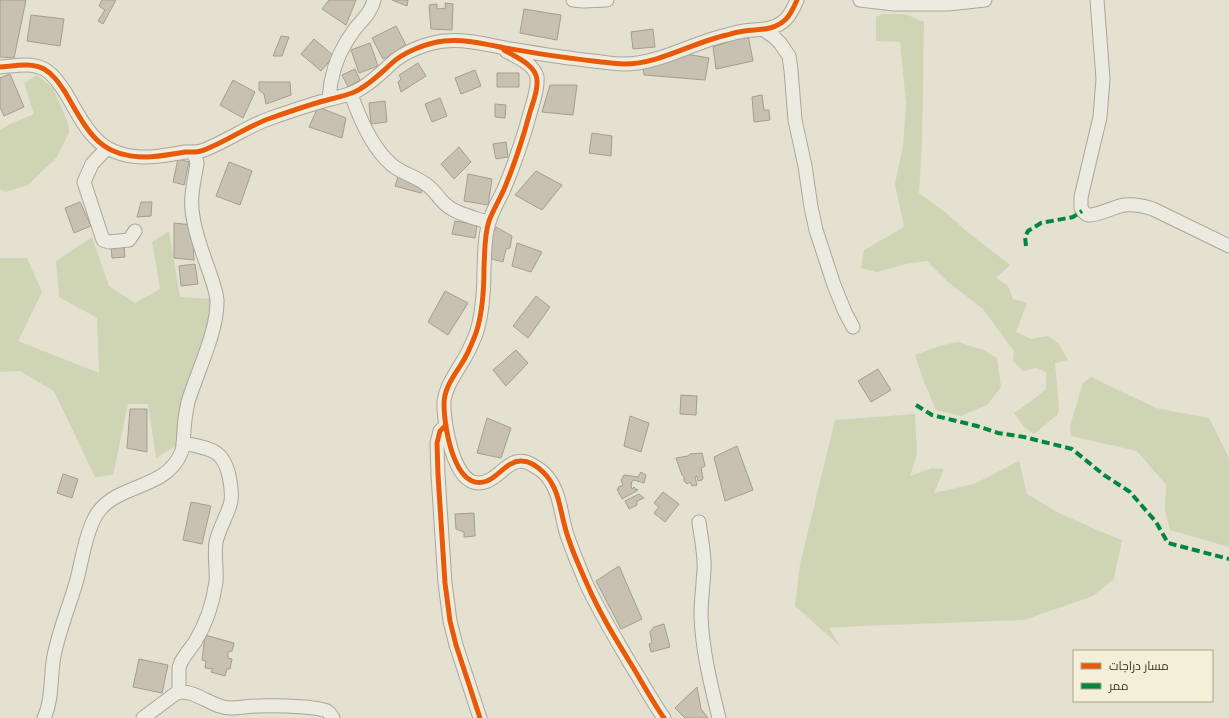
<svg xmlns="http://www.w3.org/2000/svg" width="1229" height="718" font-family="'Noto Serif',Cairo,serif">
<rect width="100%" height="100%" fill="#e4e1d1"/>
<path fill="#cfd4b4" d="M883 14H905L924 22 922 142 919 193 945 212 965 230 1010 265 996 278 1008 286 1013 299 1027 303 1016 332 1031 339 1048 336 1058 343 1068 360 1055 363 1059 410 1057 415 1034 434 1024 427 1014 413 1030 402 1046 389V372L1036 368 1023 371 1013 361 1014 351 983 309 948 282 927 261 906 264 877 272 861 268 864 250 904 227 895 184 903 146 906 103 900 42 876 41V17Z
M37 75 53 88 68 123 69 132 57 157 28 185 6 192 0 189V130L10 124 34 114 24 83Z
M169 231 180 297 213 299 214 310 177 445 156 458 148 404H128L113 475 95 477 54 391 20 371 0 372V258H27L42 292 18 341 99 373 97 318 59 297 56 261 92 237 109 286 135 303 160 289 152 242Z
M958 342 983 350 997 358 1001 387 987 405 961 416 936 410 923 379 915 355 943 345Z
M1091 377 1156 408 1209 418 1229 458V547L1170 530 1165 510 1166 485 1137 451 1071 436 1070 426 1083 383Z
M915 414 917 454 910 476 932 468 944 469 934 493 974 484 1019 461 1027 494 1057 512 1099 531 1122 540 1114 579 1093 596 1024 620 860 626 829 628 841 647 795 606 800 564 835 420Z"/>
<path fill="#c8c1b2" stroke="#a49e90" d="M0 0H26L14 58 0 57Z
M102 0H116L103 24 98 21 105 10 99 6Z
M329 0H356L346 25 322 9Z
M392 0H408L407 6Z
M445 3 453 4 452 30 431 29 429 5 437 4V9L446 8Z
M524 9 561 15 557 40 520 33Z
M31 15 64 19 60 46 27 41Z
M396 26 407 47 383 59 372 38Z
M653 29 655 47 633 49 631 32Z
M748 35 753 61 716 69 713 47Z
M281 36 289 37 282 56H273Z
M314 39 334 56 321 71 301 54Z
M370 43 378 66 359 73 351 50Z
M686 54 709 58 705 80 644 75 643 68Z
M418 63 426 76 401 92 398 82 401 79 399 75Z
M355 69 360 80 348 87 342 75Z
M475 70 481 86 461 94 455 78Z
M497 73H519V87H497Z
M10 74 24 107 4 116 0 107V78Z
M233 80 255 92 243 118 220 105Z
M259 82H290L291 95 266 104 264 94 259 90Z
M550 85H577L573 115 542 112Z
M762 95 764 110H769L770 120 754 122 752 97Z
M440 98 447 116 432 122 425 104Z
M385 101 387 122 371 124 369 103Z
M495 104 506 105 505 118 495 117Z
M318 107 346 118 342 138 309 127Z
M592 133 612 136 611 156 589 153Z
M506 142 508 157 496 159 493 144Z
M459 147 471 162 454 179 441 164Z
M178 159 189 162 184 185 173 182Z
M229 162 252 171 240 205 216 196Z
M536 171 562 185 542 210 515 195Z
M468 174 492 179 488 205 464 201Z
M398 177 423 184 421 193 395 186Z
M80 202 91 226 74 233 65 208Z
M141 202H152L151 216 137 217Z
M455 221 477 225 475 238 452 234Z
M174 223 192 225 194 260 174 258Z
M496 227 512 236 510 248 506 249 503 262 488 258 487 245Z
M517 243 542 252 531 272 512 266Z
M124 245 125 257 112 258 111 246Z
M195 264 198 284 181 286 179 266Z
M445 291 468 303 448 335 428 322Z
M536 296 550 307 528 338 513 326Z
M516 350 528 363 506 386 493 370Z
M878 369 891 390 871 402 858 381Z
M681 395 697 396 696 415 680 414Z
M130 409H147V452L127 448Z
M630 416 649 423 641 452 624 446Z
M487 418 511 428 501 458 477 453Z
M737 446 753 490 725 501 714 457Z
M702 453 705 466 701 468 703 478 702 480 698 481 697 476 695 477 697 485 692 486 690 482 687 484 684 481V477L682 475 676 458 688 456 690 454Z
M641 472 646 475 644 483 634 480 632 481 631 486 632 489 634 487 635 488V490L637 489 638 490 622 499 617 489H619L618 487 623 485 621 480 624 475 638 477Z
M63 474 78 479 72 498 57 493Z
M663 492 679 504 665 522 654 513 659 507 654 503Z
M639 494 644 498 637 501V505L629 509 625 501Z
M191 502 211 506 202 544 183 540Z
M474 513 475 536 464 537V532L456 529 455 514Z
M619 566 642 619 621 629 596 581Z
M664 624 670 647 651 652 649 644 652 643 650 632 654 627Z
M205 635 234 643 232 651 228 652V658L232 659 230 669H227L225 676 211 672 213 669 205 668 206 661 202 660Z
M139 659 168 665 162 693 133 687Z
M697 687 701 709 708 718H685L675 708Z"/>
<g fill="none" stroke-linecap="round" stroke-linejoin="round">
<g stroke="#aaa699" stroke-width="15">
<path id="minor" d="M573 0 583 1 607 0
M860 0 894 4H948L985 0
M1097 0 1103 79 1100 117 1081 197V208C1083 211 1084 214 1088 215 1099 216 1114 206 1125 205 1135 204 1144 206 1153 209L1229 246
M764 30 774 37 780 43 789 56 791 70 795 120 805 166 811 207 816 230 834 285 845 312 853 327
M506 51C517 57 534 64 537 77 538 88 534 100 531 110 524 136 515 163 504 189 499 200 492 211 489 223 484 237 485 253 484 268 484 290 483 313 476 334 472 344 467 355 461 364 454 376 446 387 444 401 443 421 453 484 479 483 501 482 510 449 534 466 538 468 541 470 544 473 561 490 560 513 567 535 572 550 579 566 585 581 598 610 615 637 631 665 642 682 652 701 664 718
M0 67C14 66 31 62 44 69 53 74 59 83 65 92 87 129 97 157 146 157 159 157 172 154 186 152 188 152 191 152 194 152 200 152 207 149 211 147 232 138 250 125 271 118 291 111 311 104 331 99 341 96 351 95 360 89 372 82 381 73 391 64 403 52 427 43 444 41 465 39 485 44 505 48 535 53 564 58 593 61 604 62 614 64 624 64 660 64 693 42 727 35 733 33 738 32 744 31 759 29 774 31 786 19 791 14 794 7 797 0
M351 94C359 117 373 149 392 165 403 174 417 177 427 185 434 190 438 197 444 203 455 214 474 217 489 223
M329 99C330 92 330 84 332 78 335 61 344 44 354 30 362 20 371 13 374 0
M107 148 92 164 84 182 103 240 109 242 129 240 135 231
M446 425 440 431 437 443 438 475 445 583 450 621 456 645 480 718
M699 522C701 538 705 554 704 570 703 586 701 601 701 616 702 649 711 686 719 718
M179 692V668L181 662C185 655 190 649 195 642 206 624 213 603 216 582 217 569 214 555 216 542 219 529 226 518 230 505 233 497 231 489 230 481 225 449 211 449 183 443
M44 718C53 699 50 676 54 656 59 630 69 607 76 583 82 562 84 539 94 519 112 482 165 492 181 453 184 447 183 439 184 432 184 422 186 412 188 402 197 372 218 331 217 300 216 290 212 280 209 271 202 251 194 230 192 209 190 193 195 179 197 163L196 159 193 153
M143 718 175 694C193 686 212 709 231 708 240 708 249 706 259 706 274 705 290 706 305 707 312 708 321 708 327 711 330 713 331 715 333 718"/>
</g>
<use href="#minor" stroke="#ecebe2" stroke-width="13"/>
<path stroke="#00873e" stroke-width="4" stroke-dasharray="8 4" stroke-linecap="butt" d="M1026 246 1025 237 1028 231 1041 223 1073 217 1082 211
M916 405 932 415 977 426 998 433 1024 437 1072 449 1104 475 1130 492 1156 522 1168 543 1229 559"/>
<g stroke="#f4f0d8" stroke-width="8">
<path id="cycleway" d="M504 50C516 57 536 65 537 80 538 91 533 102 530 112 523 138 515 163 505 187 500 199 493 210 489 221 484 236 485 252 484 267 484 288 483 312 476 333 472 343 468 354 462 363 454 376 444 388 444 404 444 426 454 493 487 481 499 476 508 460 522 461 530 461 539 468 544 473 560 489 560 513 567 534 572 551 580 568 587 584 599 612 615 638 631 664 642 682 652 701 664 718
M0 67C14 66 31 62 44 69 53 74 59 83 65 92 87 129 97 157 146 157 159 157 172 154 186 152 188 152 191 152 194 152 200 152 207 149 211 147 232 138 250 125 271 118 291 111 311 104 331 99 341 96 351 95 360 89 372 82 381 73 391 64 403 52 427 43 444 41 465 39 485 44 505 48 535 53 564 58 593 61 604 62 614 64 624 64 660 64 693 42 727 35 733 33 738 32 744 31 759 29 774 31 786 19 791 14 794 7 797 0
M446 425 440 431 437 443 438 475 445 583 450 621 456 645 480 718"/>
</g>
<use href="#cycleway" stroke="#e8590c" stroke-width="5"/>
</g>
<rect x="1073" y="650" width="140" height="52" fill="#f4f0d8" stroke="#a9a38f"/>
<rect x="1081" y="663" width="20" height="6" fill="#e8590c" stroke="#a9a38f"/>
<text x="1109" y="670" font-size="12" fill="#383021">مسار دراجات</text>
<rect x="1081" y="683" width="20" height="6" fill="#00873e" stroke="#a9a38f"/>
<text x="1109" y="690" font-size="12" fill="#383021">ممر</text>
</svg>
